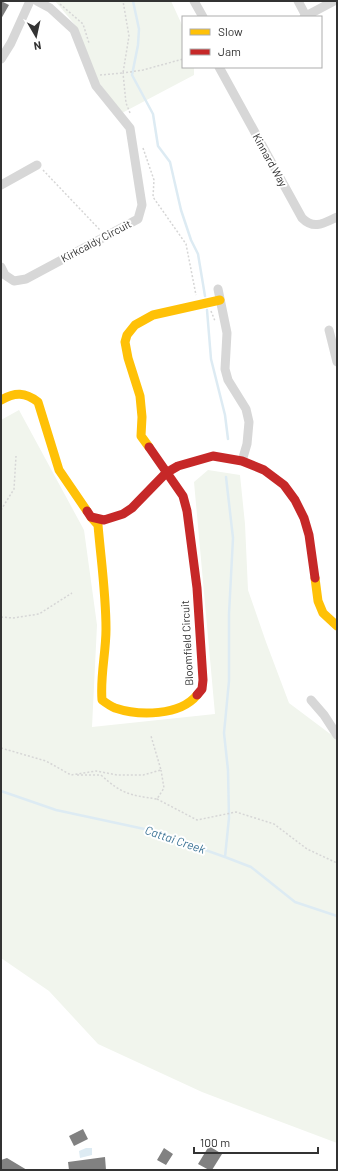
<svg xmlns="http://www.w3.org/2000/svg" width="338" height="1171" font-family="Barlow,sans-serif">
<rect width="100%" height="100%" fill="#fff"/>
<path fill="#f1f5ed" d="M55 1H171L183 27V67H194V75L122 113 94 76 76 26Z
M19 410 84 530 97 625 92 727 215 714 194 482 208 470 240 475 245 524 248 590 266 642 289 703 337 739V1143L202 1092 98 1044 49 991 1 958V420Z"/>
<path fill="#ddebf3" d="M86 1148H92V1155L80 1158 79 1151Z"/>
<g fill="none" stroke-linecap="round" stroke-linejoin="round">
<path stroke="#ddebf3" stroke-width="2.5" d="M133 1 139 29 138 45 132 75 153 114 158 146 170 162 181 210 191 240 198 254 205 296
M207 310 211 359 225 415 228 439
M1 791 56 810 149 830 225 857 251 867 295 902 337 916
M225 857 229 818 228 770 224 733 229 681V614L233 538 226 477"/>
</g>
<path fill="#818181" d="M1 1 9 5 1 19Z
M83 1129 88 1139 74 1146 69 1136Z
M209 1146 222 1154 212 1170H209L198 1164Z
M164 1148 173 1154 166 1165 157 1160Z
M105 1157 106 1170H69L68 1162Z
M7 1158 27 1170H1V1160Z"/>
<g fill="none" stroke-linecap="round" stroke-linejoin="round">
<path stroke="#d6d6d6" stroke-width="1.5" stroke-dasharray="2 2" stroke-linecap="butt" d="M60 4 83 24 89 43
M100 75 123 73 129 36 123 1
M130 113 126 103 123 73 143 70 183 59
M143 148 154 180 153 197 186 244 196 295
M43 170 100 230
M211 311 215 321
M1 510 14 489 16 456
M1 617 13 618 39 614 72 593
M1 748 46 761 71 775 96 771 117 775H143L161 770 151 736
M77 775H101C122 794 129 795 157 799L164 788 161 770
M157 799 197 820 236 812 274 824 307 849 337 863"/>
<path stroke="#d7d7d7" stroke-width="9" d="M194 1 203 17
M298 1 306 16
M304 17 334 1
M1 59 11 43 30 1
M219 67 302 218C314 230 324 223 337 217
M1 185 37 165
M1 267 5 275 14 281 26 279 138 219 142 205 130 128 96 86 74 30 50 8 37 1
M218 289 227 333 225 369 228 380 246 409 249 422 247 444 242 461
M329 330 337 362
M311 700 324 715 337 735"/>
<path stroke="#ffc107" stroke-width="9" d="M1 400C15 392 25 392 38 402L59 470 87 511
M149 447 141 436 142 417 140 396 128 358 125 342 127 335 135 325 153 315 220 300
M91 517 98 525C101 560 106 594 106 629 106 653 100 676 102 700 106 703 110 706 115 708 139 716 180 716 197 695
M315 578 318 601 323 613 337 626"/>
<path stroke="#c62828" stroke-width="9" d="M149 447 183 496 187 511 197 588 203 680 202 689 197 695
M87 511 91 517 104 520 123 514 132 508 166 473 178 466 213 456 242 461 264 470 284 485 295 500 304 518 309 535 315 578"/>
</g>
<g text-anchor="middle" stroke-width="4" stroke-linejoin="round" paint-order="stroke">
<g font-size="11" fill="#333" stroke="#fff">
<text transform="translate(270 160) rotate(61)" y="4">Kinnard Way</text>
<text transform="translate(96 241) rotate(-28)" y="4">Kirkcaldy Circuit</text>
<text transform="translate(187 643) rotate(-93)" y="4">Bloomfield Circuit</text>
</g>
<g font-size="12" font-style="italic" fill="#3f7597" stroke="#fff">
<text transform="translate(175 840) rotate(19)" y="4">Cattai Creek</text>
</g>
</g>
<rect width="338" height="1171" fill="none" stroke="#333333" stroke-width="4"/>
<rect x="182" y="16" width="140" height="52" fill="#ffffff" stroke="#adadad"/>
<rect x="190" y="29" width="20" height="6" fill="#ffc107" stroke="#adadad"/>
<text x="218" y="36" font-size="12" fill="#333333">Slow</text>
<rect x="190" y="49" width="20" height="6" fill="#c62828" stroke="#adadad"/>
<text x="218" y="56" font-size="12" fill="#333333">Jam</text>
<g transform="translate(36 36) rotate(171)" stroke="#ffffff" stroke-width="3" paint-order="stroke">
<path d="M0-3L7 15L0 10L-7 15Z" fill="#333333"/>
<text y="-6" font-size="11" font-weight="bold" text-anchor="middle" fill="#333333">N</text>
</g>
<path d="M194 1147v6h124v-6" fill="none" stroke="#333333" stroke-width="2"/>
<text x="200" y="1147" font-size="12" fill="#333333" stroke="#ffffff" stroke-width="3" paint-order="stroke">100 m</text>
</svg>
